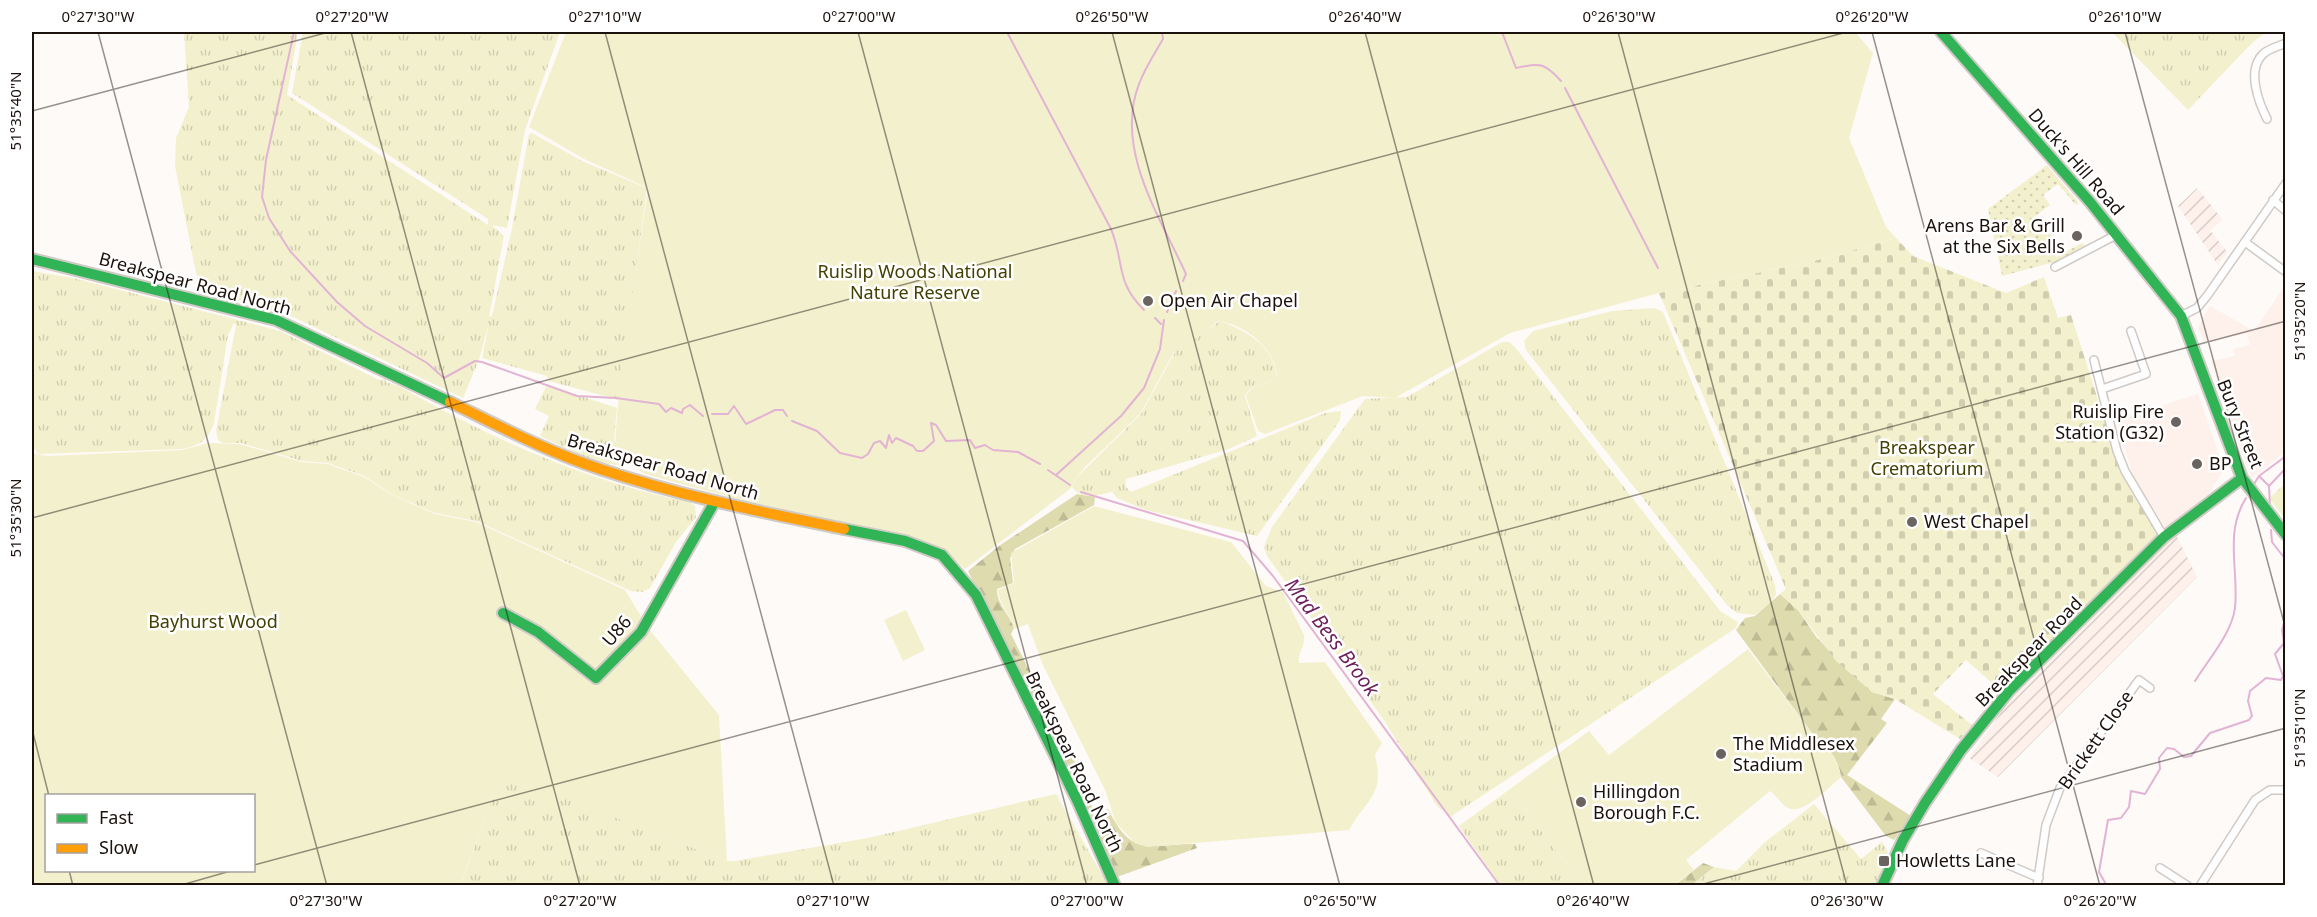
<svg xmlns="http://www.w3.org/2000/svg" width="2317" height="917" font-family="'Noto Sans',sans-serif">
<defs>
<pattern id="industrial-furrows" width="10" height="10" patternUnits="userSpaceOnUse" patternTransform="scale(1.5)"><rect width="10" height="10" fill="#fef0ea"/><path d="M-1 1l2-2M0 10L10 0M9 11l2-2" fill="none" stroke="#d9cdc8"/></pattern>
<pattern id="grass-tufts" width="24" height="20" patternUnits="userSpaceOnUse" patternTransform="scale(1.5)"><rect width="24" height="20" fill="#f3f1cd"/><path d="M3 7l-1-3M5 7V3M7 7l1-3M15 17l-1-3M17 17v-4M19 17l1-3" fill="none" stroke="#d0ceaf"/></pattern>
<pattern id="forest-firs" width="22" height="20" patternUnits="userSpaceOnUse" patternTransform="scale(1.5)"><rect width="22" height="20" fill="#dedbaf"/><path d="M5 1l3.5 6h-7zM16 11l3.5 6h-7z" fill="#bebb95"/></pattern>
<pattern id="cemetery-stones" width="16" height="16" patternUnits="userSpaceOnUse" patternTransform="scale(1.5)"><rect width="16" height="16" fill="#f3f1cd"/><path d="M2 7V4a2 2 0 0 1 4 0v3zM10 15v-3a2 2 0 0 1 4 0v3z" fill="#d0ceaf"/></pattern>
<pattern id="garden-dots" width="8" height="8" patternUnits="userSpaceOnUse" patternTransform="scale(1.5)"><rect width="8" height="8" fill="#f3f1cd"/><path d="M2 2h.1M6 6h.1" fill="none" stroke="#d0ceaf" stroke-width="1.8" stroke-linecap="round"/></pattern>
</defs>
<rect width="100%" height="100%" fill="#fdfaf8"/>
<path fill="#fef0ea" d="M2285 286V452L2252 478 2237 440 2211 361 2235 356 2233 349 2250 345 2247 333 2204 342 2198 327 2210 306 2254 331Z
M2198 394 2224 469 2210 492 2166 528 2133 476 2116 420Z"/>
<path fill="url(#industrial-furrows)" d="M2197 188 2223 220 2210 230 2227 252 2218 265 2178 206Z
M2176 535 2197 577 1998 777 1969 758 2004 708Z"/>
<path fill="url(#grass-tufts)" d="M184 32H298L287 95 488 225V219L292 93 303 32H560L525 130 507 228 492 225 504 236 489 317 492 316 511 233 529 134 532 133 582 161 647 188 619 400 549 381 547 376 482 358 489 323 479 360 463 398 293 317 205 290 196 273 175 166 176 138 189 107Z
M2112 32H2266L2252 43 2188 110Z
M32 271 73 278 280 331 379 380 385 379 386 382 399 386C489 438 587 482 689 502L695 506 696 517 676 542 650 588 643 592 631 591 476 521 435 513 391 494 364 476 328 463 302 461 241 443H223L218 440 216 431 236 325 234 323 228 335 214 423C208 441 200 445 182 449L38 454 32 446Z
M1654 308 1663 312 1775 585 1776 594 1771 602 1755 615 1737 613 1727 605 1526 350 1524 341 1533 331 1612 311Z
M1220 321C1247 331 1274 346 1277 378L1250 389 1245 396 1257 436 1229 449 1126 479 1125 486 1131 492 1325 413 1341 411 1340 420 1334 429 1257 536 1146 510 1117 498 1112 492 1116 490C1102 495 1082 501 1072 487L1075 479 1141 414 1175 352Z
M1502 342H1509L1515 347 1721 612 1738 622 1736 628 1450 817 1437 806 1385 722 1267 556 1264 547 1272 527 1365 399 1407 397Z
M547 385 617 408 614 440 626 451 631 465C600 468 567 449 540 436L549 416 535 409Z
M2285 484V519L2269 498Z
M502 773 727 861H735L868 838 1056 794 1108 885 460 886Z
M1510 789 1582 885H1500L1459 826Z
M1814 804 1861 859 1882 842 1888 852 1876 885 1692 886 1714 867 1736 871 1765 842Z"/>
<path fill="url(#forest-firs)" d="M1077 494 1095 497 1094 505 1015 549 1010 558 1013 583 997 589C996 603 1010 615 1014 628L1011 634 1081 774 1097 822 1102 825 1107 823 1105 810 1108 809C1133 859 1148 844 1195 844L1197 848 1114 878 968 571 999 546Z
M1780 594 1798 610 1817 638 1872 692 1895 699 1881 719 1887 723 1847 775 1911 816 1894 840 1886 836 1841 777C1839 764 1833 750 1820 744L1736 630 1745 618 1755 616Z
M1703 863 1714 867 1692 885 1674 886Z"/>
<path fill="url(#cemetery-stones)" d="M1896 238 1913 256 2006 293 2044 277 2058 318 2071 315 2118 463 2161 537C2105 586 2057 642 2001 691L1966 660 1933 694 1972 725 1960 739 1895 699 1872 692 1836 661 1798 610 1780 594 1786 589 1659 293 1810 262Z"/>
<path fill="#f3f1cd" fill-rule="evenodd" d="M566 32H1855L1873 53 1849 138 1886 227 1896 238 1810 262 1659 293 1510 333 1395 398 1363 396 1265 434 1258 431 1246 396 1251 389 1277 378C1277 350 1245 324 1218 321L1188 345 1174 352 1140 414 1086 466 1075 479 1071 488 965 569C926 528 869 532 817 519 759 505 702 490 645 474L638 469 615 440 621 374 648 188 584 159 529 127Z
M208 443 240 444 302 462 328 464 364 477 390 494 435 514 476 522 625 590 648 628 719 715 727 861 502 774 460 885 32 886V453L48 456 182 450ZM46 796H254V870H46Z
M1094 506 1231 542 1266 586 1283 592 1304 635C1306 646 1297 653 1299 663L1325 662 1382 743 1375 755C1385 796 1367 798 1349 830L1147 847 1135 843 1116 823 1105 790 1042 663 1028 624 1015 629C1011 615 998 603 998 590L1014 583 1011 553Z
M906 610 925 650 903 661 884 620Z
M1748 649 1820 744C1832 749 1839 763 1841 777 1830 786 1803 816 1788 808 1782 805 1776 795 1770 791L1686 860 1694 870 1674 885H1582L1510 789 1589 731 1609 755Z"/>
<path fill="url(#garden-dots)" d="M2047 165 2079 203 2076 205 2058 184 2043 195 2050 205 2030 220 2043 235 2049 232 2058 248 2052 251 2056 257 2082 243 2086 247 2054 262 2002 276 1988 209Z"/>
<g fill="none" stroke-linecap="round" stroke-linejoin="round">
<path stroke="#e2b3d3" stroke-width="2" d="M294 32 266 160 262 197 269 218 290 251 337 302 365 326 427 363 444 378 475 361 482 362 577 396 616 398 659 404 666 412 671 408 682 413 683 409 690 405 703 416
M1007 32 1110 227C1125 259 1114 281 1144 310
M1162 32 1163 39C1155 53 1145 68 1139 84 1114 149 1160 217 1186 274L1183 281
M1502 32 1516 68C1540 63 1544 62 1561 81
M1565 88 1658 268
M1167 312 1176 291
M1155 318 1161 324
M712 414H728L734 406 746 424 775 410H783L787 416
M792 421 817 431 840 453 862 458 868 454 874 443 880 441 886 448 889 435 892 443 896 438 913 446 917 451H923L934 441 931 423 936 425 946 441 970 440 975 448 985 445 993 450 1018 452 1040 464
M1048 470 1070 485
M1056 475 1121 416 1144 388 1160 349 1164 320
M2259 476 2269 486
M2254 484 2259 476 2286 456
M1081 492 1243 541 1273 576 1500 886
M2270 507 2269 486 2286 468
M2271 530 2272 542 2286 560
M2195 681C2208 660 2232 633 2235 608 2239 570 2224 533 2246 498
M2107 886 2099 872 2108 820 2121 818 2129 807 2131 791 2145 794 2160 769 2159 758 2167 748 2174 749 2184 757 2191 756 2210 733 2249 720 2252 716 2248 701 2250 691 2266 678 2281 680 2283 676 2275 654 2284 643 2282 630 2286 616"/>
<g stroke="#d0cac6" stroke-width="10">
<path id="street" d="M2267 119C2259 103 2246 70 2263 54 2268 49 2279 46 2286 43
M2273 200 2286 211
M2245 242 2286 272
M2055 267 2116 235
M2181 316 2197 308 2207 296 2286 183
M2094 360 2117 451 2125 471 2164 537
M2102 389 2146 374 2131 331
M1981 853 2039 878
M2160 868 2188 886
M2037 886 2046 825 2060 788 2139 680 2150 688
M2200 886 2255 800 2270 790H2286"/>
</g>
<g stroke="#d0cac6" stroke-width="14">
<path id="fast" d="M1941 32 2090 202 2181 316 2242 478 2286 535
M32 259 276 320 450 402
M844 529 905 541 942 555 976 595 1077 800 1115 886
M503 613 538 632 596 678 641 632 714 503
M1882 886 1903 840 1925 803 1961 750 2009 691 2164 537 2242 478"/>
</g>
<g stroke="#d0cac6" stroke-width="14">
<path id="slow" d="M450 402C499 426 548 452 600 469 680 496 762 512 844 529"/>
</g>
<use href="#street" stroke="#fffefe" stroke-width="7"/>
<use href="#fast" stroke="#30b455" stroke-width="10"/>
<use href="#slow" stroke="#ff9f0a" stroke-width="10"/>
</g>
<path fill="none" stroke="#1b110d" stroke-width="1.5" stroke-opacity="0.45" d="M98 32 327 886M351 32 580 886M605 32 834 886M858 32 1087 886M1112 32 1340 886M1365 32 1594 886M1618 32 1847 886M1872 32 2100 886M2125 32 2286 630M32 111 329 32M32 518 1847 32M32 729 49 796M254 865 2286 321M69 870 73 886M178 886 234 870M1696 886 2286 728"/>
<g fill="#6a635f" stroke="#fff" stroke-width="2">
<circle cx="2077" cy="236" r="6"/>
<circle cx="1148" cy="301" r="6"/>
<circle cx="2176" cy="422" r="6"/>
<circle cx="2197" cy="464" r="6"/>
<circle cx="1912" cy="522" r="6"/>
<circle cx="1721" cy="754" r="6"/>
<circle cx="1581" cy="802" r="6"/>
<rect x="1878" y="855" width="12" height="12" rx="3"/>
</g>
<g text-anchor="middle" stroke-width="5" stroke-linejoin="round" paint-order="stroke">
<g font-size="18" fill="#1b110d" stroke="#fff">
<text transform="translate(2076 162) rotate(49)" y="6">Duck's Hill Road</text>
<text transform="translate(195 284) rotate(15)" y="6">Breakspear Road North</text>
<text transform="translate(2240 424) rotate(68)" y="6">Bury Street</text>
<text transform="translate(663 467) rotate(16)" y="6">Breakspear Road North</text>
<text transform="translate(617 631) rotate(-49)" y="6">U86</text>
<text transform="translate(2029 652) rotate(-46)" y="6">Breakspear Road</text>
<text transform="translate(2096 740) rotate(-55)" y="6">Brickett Close</text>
<text transform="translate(1074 762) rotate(64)" y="6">Breakspear Road North</text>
</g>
<g font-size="18" fill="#1b110d" stroke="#fff" text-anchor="start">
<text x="2065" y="232" text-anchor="end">Arens Bar &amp; Grill<tspan x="2065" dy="21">at the Six Bells</tspan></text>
<text x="1160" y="307">Open Air Chapel</text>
<text x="2164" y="418" text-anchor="end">Ruislip Fire<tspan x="2164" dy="21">Station (G32)</tspan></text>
<text x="2209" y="470">BP</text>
<text x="1924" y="528">West Chapel</text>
<text x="1733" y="750">The Middlesex<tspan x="1733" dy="21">Stadium</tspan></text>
<text x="1593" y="798">Hillingdon<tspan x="1593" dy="21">Borough F.C.</tspan></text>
<text x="1896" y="867">Howletts Lane</text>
</g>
<g font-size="18" fill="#434001" stroke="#fff">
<text x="915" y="278">Ruislip Woods National<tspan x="915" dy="21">Nature Reserve</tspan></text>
<text x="1927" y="454">Breakspear<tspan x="1927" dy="21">Crematorium</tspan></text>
<text x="213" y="628">Bayhurst Wood</text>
</g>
<g font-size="20" font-style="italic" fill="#6f225d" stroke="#fff">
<text transform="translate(1332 637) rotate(53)" y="7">Mad Bess Brook</text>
</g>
</g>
<rect width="2317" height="917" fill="none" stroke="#ffffff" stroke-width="66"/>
<rect x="45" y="794" width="210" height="78" fill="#ffffff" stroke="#a4a09e" stroke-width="1.5"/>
<rect x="57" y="814" width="30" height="9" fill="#30b455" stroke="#a4a09e" stroke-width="1.5"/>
<text x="99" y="824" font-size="18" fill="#1b110d">Fast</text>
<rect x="57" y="844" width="30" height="9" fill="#ff9f0a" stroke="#a4a09e" stroke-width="1.5"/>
<text x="99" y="854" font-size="18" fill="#1b110d">Slow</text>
<rect x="33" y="33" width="2251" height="851" fill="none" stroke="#1b110d" stroke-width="2"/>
<g font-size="15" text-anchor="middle" fill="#1b110d">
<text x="98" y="22">0°27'30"W</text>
<text x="352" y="22">0°27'20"W</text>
<text x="605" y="22">0°27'10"W</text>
<text x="859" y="22">0°27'00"W</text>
<text x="1112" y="22">0°26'50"W</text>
<text x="1365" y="22">0°26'40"W</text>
<text x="1619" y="22">0°26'30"W</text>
<text x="1872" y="22">0°26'20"W</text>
<text x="2125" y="22">0°26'10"W</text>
<text transform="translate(16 111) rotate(-90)" y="5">51°35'40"N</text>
<text transform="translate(2300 321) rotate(-90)" y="5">51°35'20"N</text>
<text transform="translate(16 518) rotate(-90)" y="5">51°35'30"N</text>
<text transform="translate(2300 728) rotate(-90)" y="5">51°35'10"N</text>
<text x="326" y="906">0°27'30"W</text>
<text x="580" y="906">0°27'20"W</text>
<text x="833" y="906">0°27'10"W</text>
<text x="1087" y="906">0°27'00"W</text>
<text x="1340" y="906">0°26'50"W</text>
<text x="1593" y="906">0°26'40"W</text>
<text x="1847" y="906">0°26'30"W</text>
<text x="2100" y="906">0°26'20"W</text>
</g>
</svg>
